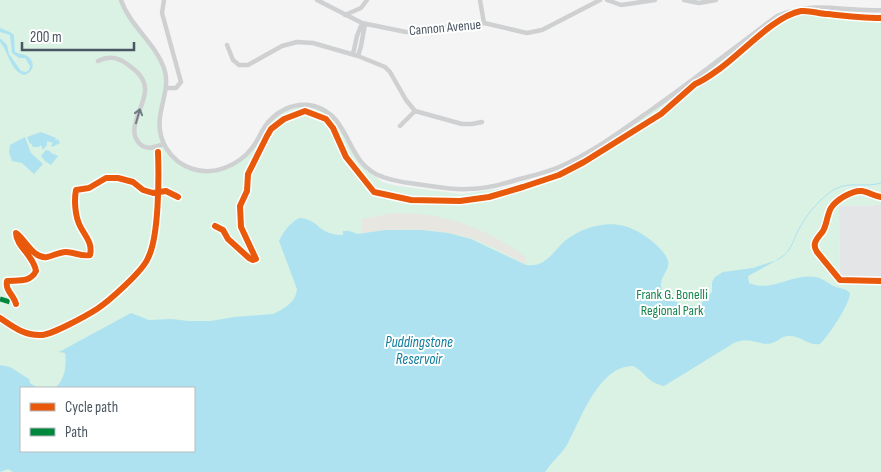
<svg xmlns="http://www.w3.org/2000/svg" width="881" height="472" font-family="'Sofia Sans Condensed',sans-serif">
<rect width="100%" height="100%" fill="#f4f4f4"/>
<path fill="#e4e5e7" d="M881 205V279L840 277 839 206Z"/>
<path fill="#d9f2e3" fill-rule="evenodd" d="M0 0H121L125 10 161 62 166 78 159 126 166 149 181 164 203 171 225 168 244 156 264 127 281 111 306 105 333 115 359 160 382 182 398 186 462 194 498 189 529 181 572 165 591 154 686 86 778 18 791 11 833 8 863 14 881 13V205L839 206 840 277 881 279V472H0ZM21 388H194V451H21Z"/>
<path fill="#e7e6e1" d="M393 213C442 212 486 227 525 257L526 265C508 255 489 244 470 238 435 227 398 228 362 233V219Z"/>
<path fill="#aee2f0" d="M0 28 10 32 14 35 15 52C19 54 24 54 27 56 36 62 34 72 24 75 10 71 9 52 0 42V38L7 45 9 54 21 71 26 72 29 70 30 66 25 58H19L12 53 10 35 0 32Z
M41 132 56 138 55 141 58 139 60 143 52 147 51 145 53 143 47 141V145L43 150 41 145 39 147H33L31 143 30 144 27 137Z
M25 137 31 153 43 164 34 174 22 163 12 161 9 152 10 145Z
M46 150 50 151 51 153 58 156 51 165 45 161 41 156Z
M299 218C320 219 317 235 343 235V231H349L358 234 385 230H422L448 233 471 239 526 265C546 268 553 251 566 240 582 228 605 221 624 226 638 229 664 247 668 261 670 269 662 275 661 283 659 299 683 306 696 306L704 301 712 292V282L715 277 723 272 753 268 777 260 748 276 749 283C771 293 792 273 815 277 823 278 828 284 836 287 841 289 846 288 850 293 850 304 829 335 820 344 809 346 801 336 790 336 782 335 779 341 772 343 760 347 751 335 734 343L664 386C646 382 647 373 633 366 599 365 580 421 567 445 561 455 551 462 545 472H13L8 469 0 472V365L10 367 29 379 30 383 36 387 41 388H21V451H194V388H54C65 382 67 364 65 353L59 352 131 313 149 320 172 319 188 321H211L234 317 273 314C284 309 296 302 297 289L279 241C283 232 290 223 299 218Z"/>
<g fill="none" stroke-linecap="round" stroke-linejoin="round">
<path stroke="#aee2f0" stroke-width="1" d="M777 260C793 251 791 243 799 229 807 214 820 198 835 189 850 181 866 188 881 183"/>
<path stroke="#ced0d2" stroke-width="4.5" d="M121 0C130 26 155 43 164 68 170 85 162 100 160 117 157 140 170 162 193 169 214 176 239 165 252 148 257 142 260 134 264 128 274 112 294 101 314 106 353 117 344 164 383 177 396 182 410 183 423 185 438 187 453 190 468 189 484 189 501 185 516 180 531 176 545 173 559 167 592 153 622 130 651 110 694 80 735 47 777 16 817 0 840 12 881 10
M164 0 162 13 181 82 176 88H166
M317 0 362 23 406 32H421L444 27 484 23 527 33 542 30 600 0
M480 0 484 23
M607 0 621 5 655 0
M684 0 699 3 716 0
M345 15 361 8 367 0
M227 45 233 60 239 65H248L282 46 297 42 313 43 358 56 385 67 390 72 406 100 415 111 462 124H472L482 122
M353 54 357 36 362 23
M358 56 361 46 365 24
M98 61C108 56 118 57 127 64 135 70 144 76 145 88 147 104 125 128 139 143 146 151 156 147 164 144
M400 126 415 111"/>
<path stroke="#00873e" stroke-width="5" stroke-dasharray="10 5" stroke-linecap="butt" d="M0 299 16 304"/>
<g stroke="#fff" stroke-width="9">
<path id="cycleway" d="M881 197C874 196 868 192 862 191 852 190 836 200 831 208 827 215 827 224 823 231 818 238 811 243 817 252L840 280 881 281
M215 226 223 230 228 239 249 258 253 260 256 259 241 227 240 206 247 191 248 174 267 136 271 129 284 119 305 111 326 119 333 128 346 157 374 192 411 200 460 201 489 197 523 187 559 175 584 162 661 114 695 84C703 81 711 75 718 70 741 54 774 16 801 11 811 10 819 14 828 14 845 16 863 18 881 18
M16 304C14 295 5 291 7 281 18 280 30 283 36 271 34 256 16 246 16 233 25 239 33 259 47 257 53 256 59 252 66 252 74 252 82 257 90 255 93 243 85 236 80 226 75 216 74 200 76 190L89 188 106 178H118L133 182 143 190 153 193 166 191 178 197
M0 318C13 327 25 336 42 335 53 334 86 316 97 309 109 301 143 271 148 258 159 237 159 177 158 152"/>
</g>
<use href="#cycleway" stroke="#e8590c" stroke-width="6"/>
</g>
<defs><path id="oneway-shaft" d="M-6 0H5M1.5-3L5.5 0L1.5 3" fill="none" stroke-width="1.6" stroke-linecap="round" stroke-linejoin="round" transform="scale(1.25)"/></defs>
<use stroke="#727b83" href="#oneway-shaft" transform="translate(138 116) rotate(-74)"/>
<g text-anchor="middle" stroke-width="4" stroke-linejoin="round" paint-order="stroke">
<g font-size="14" fill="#4a5661" stroke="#fff">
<text transform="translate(445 27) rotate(-5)" y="5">Cannon Avenue</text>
</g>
<g font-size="14" fill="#17864f" stroke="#fff">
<text x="672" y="299">Frank G. Bonelli<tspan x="672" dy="16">Regional Park</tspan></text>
</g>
<g font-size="15" font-style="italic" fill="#0c7c9b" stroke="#fff">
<text x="419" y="347">Puddingstone<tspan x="419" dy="17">Reservoir</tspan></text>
</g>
</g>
<rect x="20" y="387" width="175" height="65" fill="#ffffff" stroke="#b7bbc0"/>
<rect x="30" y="403" width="25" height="8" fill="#e8590c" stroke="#b7bbc0"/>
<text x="65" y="412" font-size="15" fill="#4a5661">Cycle path</text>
<rect x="30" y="428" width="25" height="8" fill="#00873e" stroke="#b7bbc0"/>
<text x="65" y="437" font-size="15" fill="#4a5661">Path</text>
<path d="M22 42v8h112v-8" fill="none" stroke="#4a5661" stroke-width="2.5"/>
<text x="30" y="42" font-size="15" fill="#4a5661" stroke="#ffffff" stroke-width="4" paint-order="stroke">200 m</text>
</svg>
